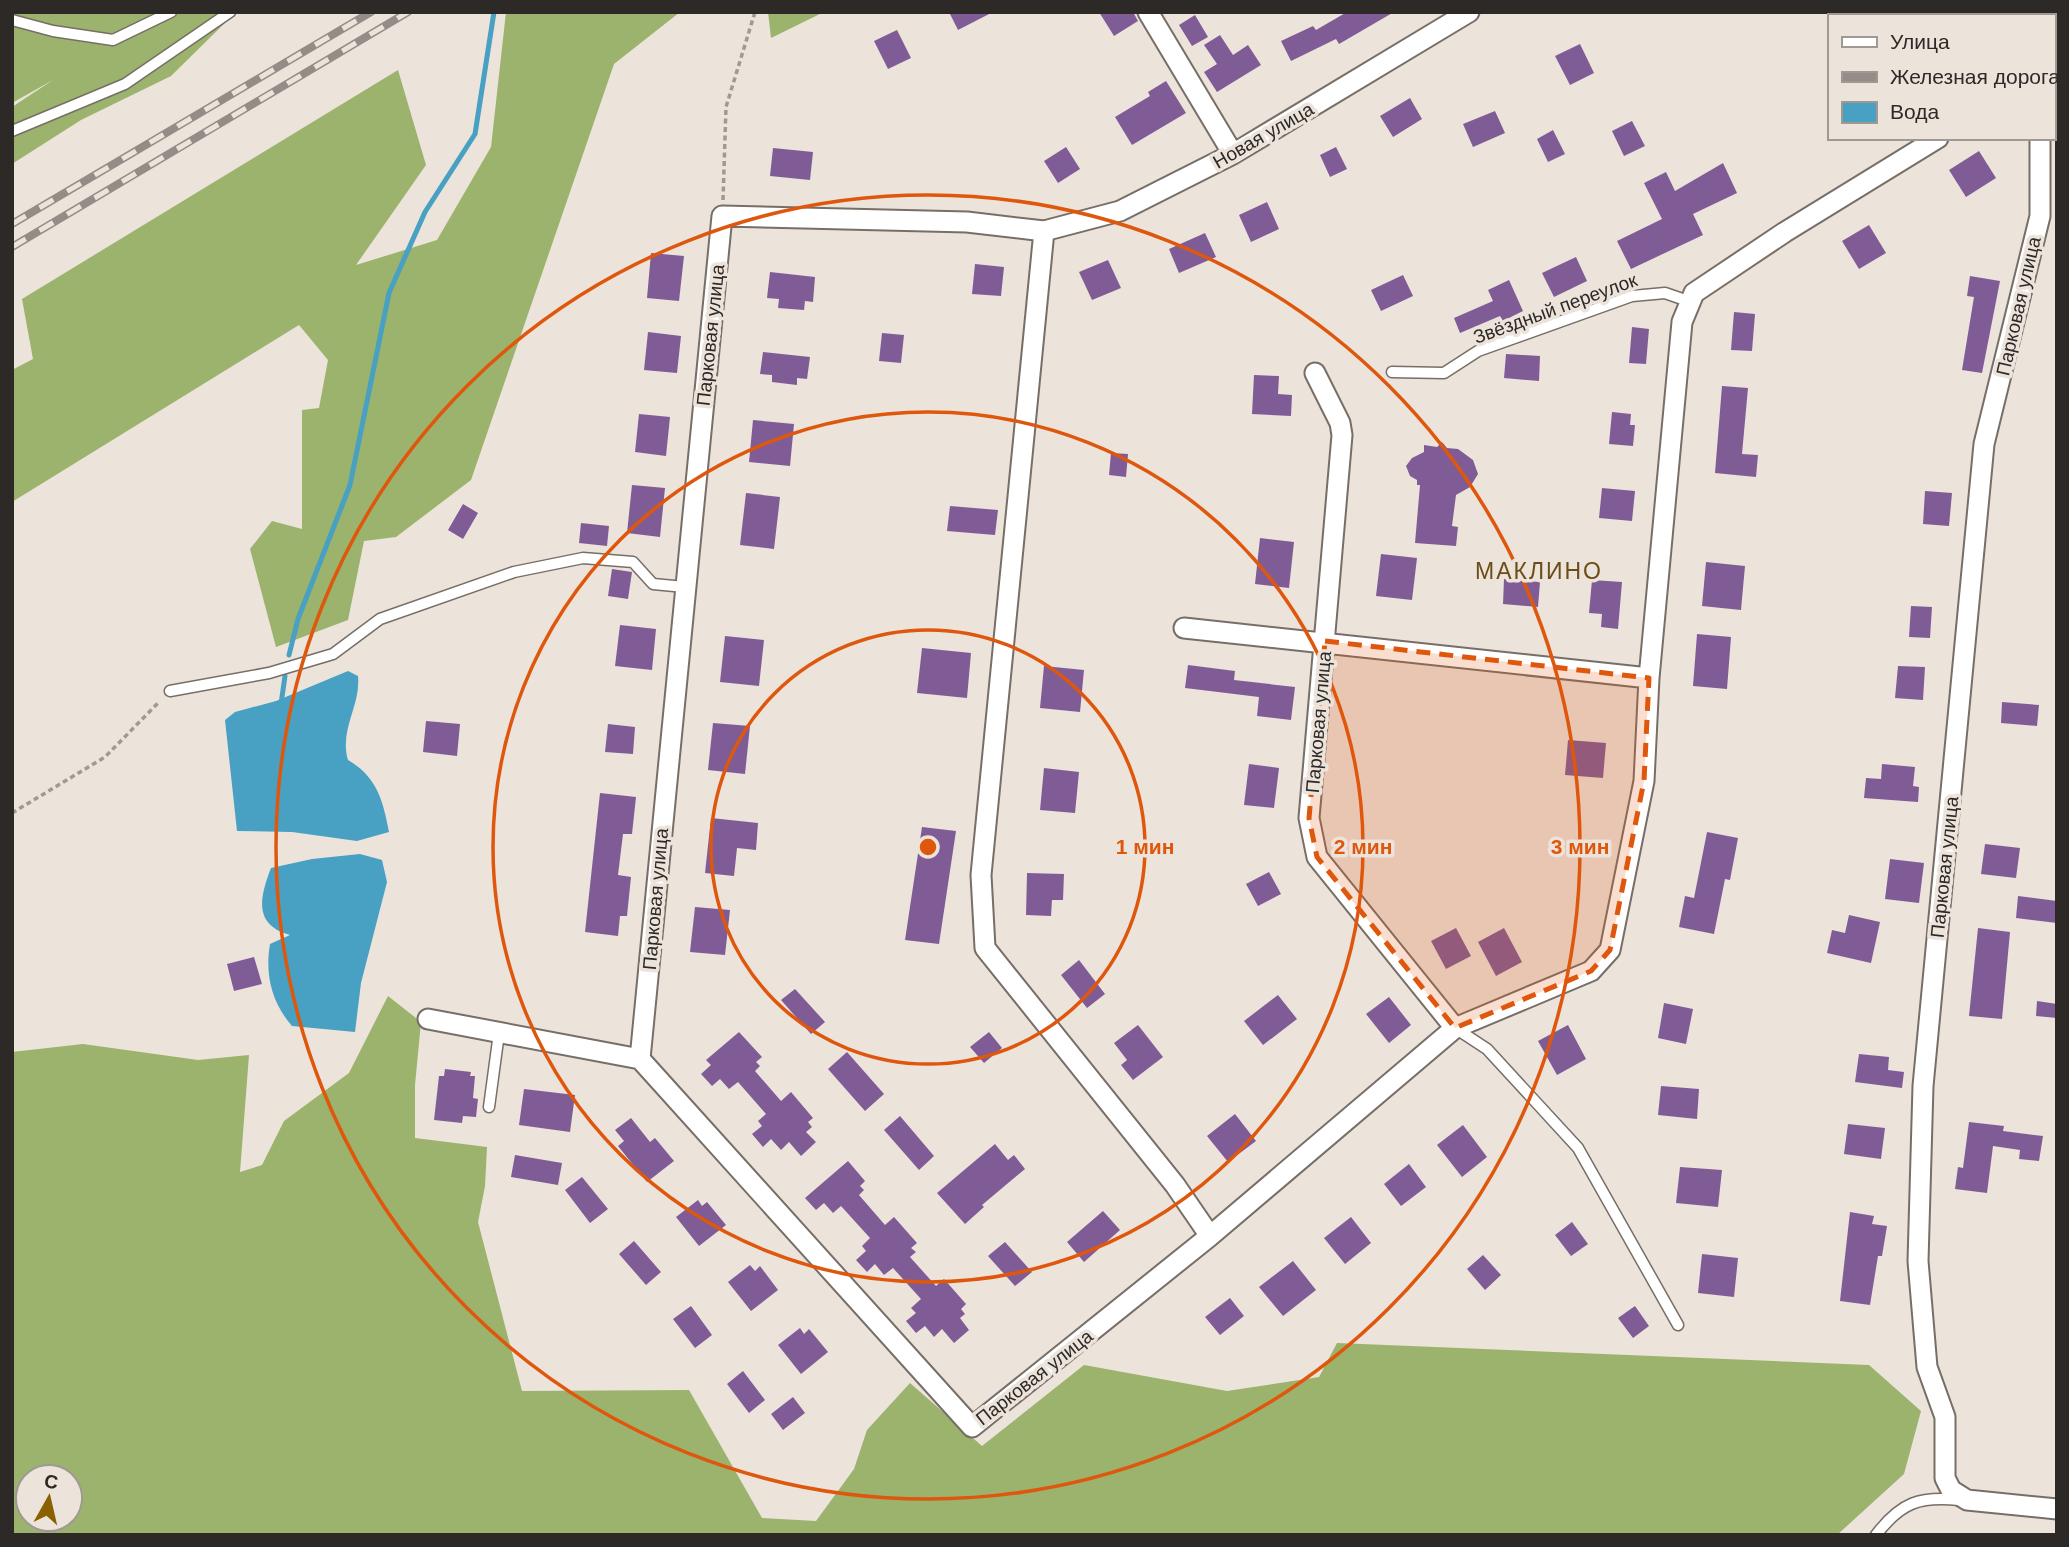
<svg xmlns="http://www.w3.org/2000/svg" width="2069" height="1547" font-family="Arial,sans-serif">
<rect width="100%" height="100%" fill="#ece3db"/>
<path fill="#9bb36d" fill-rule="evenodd" d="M12 12H236L171 76 81 120 12 164V107L53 80 12 103Z
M506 12H680L614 64 471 480 396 537 364 541 348 620 276 647 250 549 272 521 302 529V410L319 408 328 360 299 325 12 502V370L33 359 22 299 398 70 426 165 356 265 437 240 491 147Z
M768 12H824L771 38Z
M388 996 421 1022 415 1085V1138L487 1147 485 1186 478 1222 522 1391 689 1390 762 1518 816 1521 854 1469 867 1430 910 1383 982 1446 1084 1365 1227 1391 1319 1377 1337 1343 1869 1365 1921 1411 1904 1474 1837 1535H12V1052L83 1044 198 1060 249 1055 240 1172 262 1165 284 1121 349 1073ZM28 1477H70V1519H28Z"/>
<path fill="#48a0c3" d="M348 671 358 676C361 706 339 729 348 760 377 777 383 800 389 832L357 841 292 832 237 831 225 720 235 712 276 701Z
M360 854 382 860 387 882 361 983 355 1032 292 1026C271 1002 265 974 270 944L290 935C254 925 259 899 271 868L312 859Z"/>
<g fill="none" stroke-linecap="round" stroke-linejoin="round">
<path stroke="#48a0c3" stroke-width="5" d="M289 655 298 619 350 485 389 293 425 212 475 134 494 12
M281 704 285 676"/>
</g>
<path fill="#805c97" d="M949 12H993L958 30Z
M1099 12H1133L1138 21 1114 36Z
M1347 12H1394L1339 44 1336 39 1291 61 1281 41 1313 26 1316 30Z
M1195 15 1208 37 1192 46 1179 25Z
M897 30 911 58 888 69 874 41Z
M1220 35 1233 55 1248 45 1261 65 1217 92 1204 72 1217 64 1204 45Z
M1580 44 1594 73 1570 85 1555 56Z
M1166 81 1186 113 1132 145 1115 117 1150 96 1148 92Z
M1410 98 1422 119 1393 137 1380 116Z
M1495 111 1505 133 1473 147 1463 124Z
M1632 121 1645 146 1624 156 1612 131Z
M1553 130 1565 154 1548 162 1537 139Z
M1066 147 1080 169 1058 183 1044 161Z
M1336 147 1347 169 1330 177 1320 155Z
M773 148 813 152 810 180 770 176Z
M1979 151 1996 178 1966 197 1949 170Z
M1723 163 1737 193 1693 214 1703 235 1631 269 1617 241 1662 219 1644 183 1666 172 1675 191Z
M1267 202 1279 229 1251 242 1239 215Z
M1869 225 1886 253 1859 269 1842 241Z
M1205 233 1216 257 1179 273 1169 249Z
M651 253 684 256 679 301 647 298Z
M1576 257 1587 281 1554 297 1542 273Z
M1108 260 1121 288 1092 300 1079 272Z
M975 264 1004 267 1001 296 972 294Z
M770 272 815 277 813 302 805 301 804 310 778 308 779 299 767 298Z
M1403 275 1413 296 1381 311 1371 290Z
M1970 276 2000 281 1982 373 1962 370 1974 297 1967 296Z
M1509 280 1523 311 1503 321 1500 316 1460 333 1454 318 1493 301 1488 290Z
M1734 312 1755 314 1752 351 1731 350Z
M1632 327 1649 329 1646 364 1629 363Z
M648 332 681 336 677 373 644 370Z
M882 333 904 335 901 363 879 361Z
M763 352 810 357 807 379 797 378V385L772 382V375L760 374Z
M1506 354 1540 356 1539 381 1504 378Z
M1254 375 1279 376 1278 394 1292 395 1291 416 1252 414Z
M1722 386 1748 388 1742 454 1758 455 1756 477 1715 473Z
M1612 412 1631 414 1630 425H1635L1633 446 1609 444Z
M639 414 670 417 666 456 635 452Z
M753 420 794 424 790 466 749 462Z
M1442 442 1447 448 1458 449 1473 460 1478 474 1470 487 1456 495 1452 526 1458 527 1456 546 1415 543 1420 485H1417V480L1410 476 1406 466 1412 458 1424 452V445L1437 447Z
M1111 453 1128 454 1126 477 1109 475Z
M632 485 665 488 660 537 627 533Z
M1602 488 1635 491 1632 521 1599 518Z
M1925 491 1952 493 1949 526 1923 524Z
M746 493 780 497 774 549 740 545Z
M463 504 478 513 463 539 448 530Z
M950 506 998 510 995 535 947 531Z
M581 523 609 526 607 546 579 543Z
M1260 538 1294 542 1289 588 1255 584Z
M1381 554 1417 558 1412 600 1376 596Z
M1706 562 1745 566 1741 610 1702 606Z
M612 569 632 572 628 599 608 596Z
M1504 579 1540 582 1538 607 1503 604Z
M1592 580 1622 582 1618 629 1601 627 1602 614 1589 613Z
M1911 606 1932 607 1930 638 1909 637Z
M620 625 656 629 652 670 615 666Z
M1697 634 1731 637 1727 689 1693 686Z
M725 636 764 640 759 686 720 682Z
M922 648 971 653 967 698 917 693Z
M1188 665 1235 671 1234 680 1295 687 1291 720 1257 716 1259 697 1185 688Z
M1044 666 1084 670 1080 712 1040 708Z
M1898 666 1925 667 1923 700 1895 698Z
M2002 702 2039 705 2037 726 2001 723Z
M426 721 460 724 457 756 423 752Z
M713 723 750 726 745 774 708 770Z
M608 724 635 727 633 754 605 752Z
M1568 740 1606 743 1603 778 1565 775Z
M1249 764 1279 768 1274 808 1244 805Z
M1882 764 1915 767 1913 786 1919 787 1918 802 1864 798 1866 778 1881 779Z
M1044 768 1079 772 1075 813 1040 810Z
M600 793 636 797 632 834H623L618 875 631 877 627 916H620L618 936 585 932Z
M711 818 758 823 756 850 737 848 734 876 705 873Z
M922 827 956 831 939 944 905 940Z
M1707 832 1738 838 1730 880 1725 879 1714 934 1679 927 1685 896 1694 898Z
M1985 844 2020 848 2016 878 1981 874Z
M1890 859 1924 863 1919 903 1885 899Z
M1269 872 1281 894 1258 906 1246 884Z
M1027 873 1064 874 1063 900H1052L1051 916 1026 915Z
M2018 896 2057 901V923L2016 918Z
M695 907 730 910 725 955 690 952Z
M1849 915 1880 922 1871 963 1827 953 1832 930 1845 933Z
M1456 928 1471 956 1446 969 1431 941Z
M1504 928 1522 962 1496 976 1478 942Z
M1978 928 2010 932 2002 1019 1969 1016Z
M254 957 262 984 234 991 227 964Z
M1079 960 1105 994 1087 1008 1061 975Z
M795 989 825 1022 811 1034 781 1000Z
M1278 995 1297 1019 1263 1045 1244 1021Z
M1389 997 1411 1025 1389 1043 1366 1014Z
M2037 1001 2057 1004V1018L2036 1016Z
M1664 1003 1693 1009 1686 1044 1658 1038Z
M1138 1025 1163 1057 1133 1080 1121 1065 1127 1060 1114 1043Z
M1568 1025 1586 1059 1557 1075 1538 1041Z
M739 1032 762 1057 756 1062 760 1066 755 1071 781 1101 791 1092 813 1118 808 1122 812 1127 806 1132 816 1142 801 1156 789 1142 781 1150 771 1139 763 1147 752 1134 762 1126 758 1121 766 1114 738 1082 729 1089 720 1079 712 1086 701 1074 711 1065 706 1060Z
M989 1032 1002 1048 984 1063 970 1047Z
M847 1052 884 1094 865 1111 828 1069Z
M1859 1054 1889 1057 1888 1070 1904 1072 1902 1088 1855 1082Z
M445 1069 471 1072 470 1076H475L473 1098 478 1099 476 1117 463 1116 462 1123 434 1120 439 1076H444Z
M1661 1086 1699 1089 1697 1119 1658 1115Z
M524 1089 575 1095 570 1132 519 1125Z
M1235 1114 1256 1141 1228 1162 1207 1136Z
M900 1116 934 1156 919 1170 884 1130Z
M631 1118 650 1142 655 1138 674 1161 647 1182 618 1146 624 1141 615 1130Z
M1969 1122 2004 1126 2003 1131 2043 1136 2039 1161 2019 1159 2020 1150 1993 1146 1987 1193 1955 1189 1958 1167 1963 1168Z
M1848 1124 1885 1128 1881 1159 1844 1154Z
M1463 1125 1487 1157 1462 1177 1437 1145Z
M995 1144 1008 1160 1014 1155 1025 1169 982 1205 984 1207 965 1224 937 1193Z
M515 1155 562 1163 558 1185 511 1177Z
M848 1161 865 1181 860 1186 864 1190 859 1195 885 1225 894 1217 917 1243 911 1248 916 1252 910 1257 936 1286 944 1279 966 1304 961 1309 965 1314 960 1318 969 1330 954 1343 942 1329 934 1337 925 1326 916 1333 906 1321 916 1313 911 1308 921 1299 893 1268 884 1275 875 1264 867 1272 856 1260 866 1251 862 1246 870 1238 841 1206 833 1213 824 1203 816 1210 805 1198Z
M1409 1164 1426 1187 1401 1206 1384 1184Z
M1680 1167 1722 1170 1718 1207 1676 1203Z
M582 1177 608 1209 590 1223 565 1190Z
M698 1200 702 1206 707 1202 726 1225 699 1246 676 1217Z
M1103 1211 1120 1230 1084 1262 1067 1242Z
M1850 1212 1874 1216 1872 1224 1887 1226 1882 1256H1878L1870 1305 1840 1301Z
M1351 1217 1371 1243 1345 1264 1324 1238Z
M1572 1222 1588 1244 1571 1256 1555 1235Z
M634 1241 661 1272 646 1285 619 1254Z
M1005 1242 1032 1272 1015 1286 988 1256Z
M1702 1254 1738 1258 1734 1297 1698 1293Z
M1483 1255 1501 1275 1485 1290 1467 1269Z
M1293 1261 1316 1290 1283 1316 1259 1287Z
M750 1265 755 1271 760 1266 778 1290 751 1311 728 1282Z
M1230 1298 1244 1316 1220 1335 1205 1317Z
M691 1306 712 1335 695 1348 673 1319Z
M1635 1306 1649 1326 1633 1338 1618 1318Z
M800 1328 804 1334 809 1329 828 1352 801 1374 778 1345Z
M743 1371 765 1400 749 1413 727 1384Z
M793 1397 805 1413 783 1430 771 1414Z"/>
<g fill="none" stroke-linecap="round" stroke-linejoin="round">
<g stroke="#766e67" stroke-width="13">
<path id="lane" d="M12 20 53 31 113 40 171 12
M12 131 125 84 230 12
M1392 372 1444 373 1478 351 1632 296 1665 293 1691 302
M170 691 269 673 333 654 380 619 514 572 583 558 633 562 653 584 685 587
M1455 1028 1487 1049 1578 1148 1678 1325
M489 1107 499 1033
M1876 1535C1901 1502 1920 1496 1959 1500"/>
</g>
<g stroke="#766e67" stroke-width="23">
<path id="street" d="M1148 12 1233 154
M1469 12 1233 154 1120 211 1044 231 967 222 722 216 640 1059 972 1427 1210 1236 1455 1028 1591 971 1610 950 1644 781 1649 678 1682 322 1694 293 1785 232 1938 138
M2053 49 2057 43
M2040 138V216L1984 444 1923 1086 1918 1261 1927 1367 1945 1417V1478L1951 1490 1967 1500 2057 1509
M1044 231 981 875 985 948 1175 1185 1210 1236
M1315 373 1340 423 1342 435 1309 818 1317 857 1455 1028
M1184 628 1649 678
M428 1019 640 1059"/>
</g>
<path stroke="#a09993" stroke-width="3.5" stroke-dasharray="5 3.5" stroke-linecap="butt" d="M723 200 726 107 755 12
M12 813 105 757 160 701"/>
<use href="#lane" stroke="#fff" stroke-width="10"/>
<use href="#street" stroke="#fff" stroke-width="19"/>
<g stroke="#938c87" stroke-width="8">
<path id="rail" d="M12 224 371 12
M12 247 408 12"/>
</g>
<use href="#rail" stroke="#ece3db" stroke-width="5" stroke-dasharray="16" stroke-linecap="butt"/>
</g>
<path fill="#df570d" fill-opacity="0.2" stroke="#df570d" stroke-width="5" stroke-dasharray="14 9" stroke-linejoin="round" d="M1325 641 1649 678 1644 781 1610 950 1591 971 1455 1028 1317 857 1309 818Z"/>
<g fill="none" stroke="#df570d" stroke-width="3.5">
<circle cx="928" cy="847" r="217"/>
<circle cx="928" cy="847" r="435"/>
<circle cx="928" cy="847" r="652"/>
</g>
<g text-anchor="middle" stroke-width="7" stroke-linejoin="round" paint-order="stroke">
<g font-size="19" fill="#2d2926" stroke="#ece3db">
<text transform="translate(1263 135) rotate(-30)" y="7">Новая улица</text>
<text transform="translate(2018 306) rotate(-77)" y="7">Парковая улица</text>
<text transform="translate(1555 308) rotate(-20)" y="7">Звёздный переулок</text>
<text transform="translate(710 335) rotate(-84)" y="7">Парковая улица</text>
<text transform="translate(1318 722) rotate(-85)" y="7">Парковая улица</text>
<text transform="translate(1944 867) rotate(-84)" y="7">Парковая улица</text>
<text transform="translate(655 899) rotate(-85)" y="7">Парковая улица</text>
<text transform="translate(1034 1377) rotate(-38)" y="7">Парковая улица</text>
</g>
<g font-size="23" letter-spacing="2" fill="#6c4d17" stroke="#ece3db">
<text x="1539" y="579">МАКЛИНО</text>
</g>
</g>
<circle cx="928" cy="847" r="10" fill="#df570d" stroke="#ece3db" stroke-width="3.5"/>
<g font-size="21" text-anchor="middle" font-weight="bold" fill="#df570d" stroke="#ece3db" stroke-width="7" stroke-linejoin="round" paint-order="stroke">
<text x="1145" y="854">1 мин</text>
<text x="1363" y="854">2 мин</text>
<text x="1580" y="854">3 мин</text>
</g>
<rect width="2069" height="1547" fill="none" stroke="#2d2926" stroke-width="28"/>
<rect x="1828" y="14" width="228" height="126" fill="#ece3db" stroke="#a09993" stroke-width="2"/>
<rect x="1842" y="37" width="35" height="10" fill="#ffffff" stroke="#a09993" stroke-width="2"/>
<text x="1890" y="49" font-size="21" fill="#2d2926">Улица</text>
<rect x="1842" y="72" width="35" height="10" fill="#938c87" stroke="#a09993" stroke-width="2"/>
<text x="1890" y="84" font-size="21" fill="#2d2926">Железная дорога</text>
<rect x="1842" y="102" width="35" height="21" fill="#48a0c3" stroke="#a09993" stroke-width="2"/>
<text x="1890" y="119" font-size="21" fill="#2d2926">Вода</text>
<g transform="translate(49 1498) rotate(8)"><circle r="33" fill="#ece3db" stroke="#a09993" stroke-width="2"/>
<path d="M0-5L12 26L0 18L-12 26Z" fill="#8b6001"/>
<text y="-10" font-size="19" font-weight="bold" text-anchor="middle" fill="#2d2926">С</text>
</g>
</svg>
